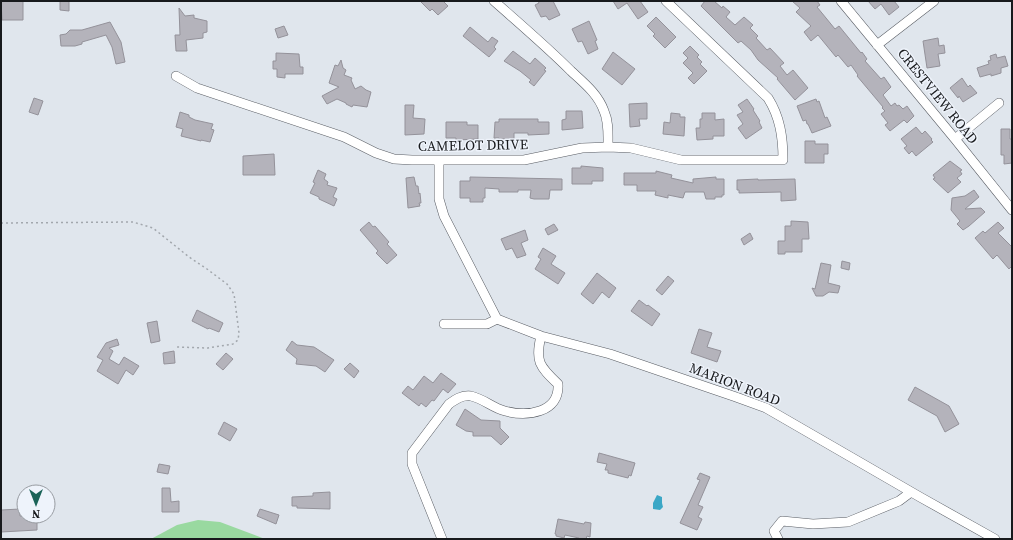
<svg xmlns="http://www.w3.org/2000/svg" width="1013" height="540" font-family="'Source Serif 4',serif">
<rect width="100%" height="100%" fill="#e0e6ed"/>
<path fill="#99d9a0" d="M198 520 220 522 265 539H151L177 525Z"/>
<path fill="#3ba7c6" d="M657 495 662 497V503L663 507 660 510 653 509V503Z"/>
<path fill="#b4b3bb" stroke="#94929a" d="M1 1H23V20H2Z
M60 1H69V11L60 10Z
M420 1H443L448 6 438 15 432 9 430 11Z
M538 1H553L560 15 549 20 546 16 541 17 535 5 539 3Z
M613 1H640L648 12 638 19 627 3 618 9Z
M705 1H714L722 8 723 6 730 12 726 17 735 25 744 17 753 25 750 28 758 36 756 38 767 50 770 48 784 63 780 66 787 75 793 70 808 88 795 100 777 79 778 78 758 60 751 50 741 41 738 43 701 6Z
M792 1H817L820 5 817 7 835 29 839 26 861 53 862 52 867 59 865 61 881 79 884 77 891 87 883 95 891 106 895 103 897 106 899 105 903 109 907 106 914 116 907 123 904 120 890 131 885 125 888 123 881 114 885 111 882 108 883 107 857 76 858 75 851 65 848 67 838 55 836 57 818 35 811 41 804 32 811 26 796 12 800 8Z
M868 1H894L899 7 889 15 881 4 875 9Z
M179 8 185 16 194 15V18L207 21V32L203 33V38L186 40 187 51H176L175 35H180Z
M656 17 676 37 665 48 653 36 655 34 647 26Z
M589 21 597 40 595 41 598 49 588 54 582 41 578 42 572 29Z
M110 22 121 42 125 62 116 64 112 47 106 35 82 42V44L75 46H61L60 35 66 34 70 30H82Z
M284 26 288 35 278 38 275 29Z
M470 27 488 42 492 37 498 41 494 47 496 49 489 57 463 36Z
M938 38 939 46 944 45 945 53 938 54 940 66 927 68 923 41Z
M690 46 699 55 697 57 702 62 700 64 707 71 694 84 688 78 693 73 683 63 688 58 683 53Z
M513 51 530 64 535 58 546 68 544 70 546 71 534 86 529 82 531 80 520 71 504 61Z
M613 52 635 69 622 85 602 69Z
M276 53 299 54 300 67H303V74H285V78L277 77V69H273V61H276Z
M996 54 997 58 1005 56 1008 66 1001 68V73L991 76V74L980 77 977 68 989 64 988 61 991 60 990 56Z
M341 60 343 68 346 70 344 75 352 78 351 80 355 89 361 86 366 90 371 92 367 107 353 105 352 107 346 104V103L337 99 327 104 322 96 339 87 329 83 335 65 338 66Z
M962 78 968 87 970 85 977 93 963 102 959 96 958 98 950 88Z
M34 98 43 101 38 115 29 112Z
M747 99 754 109 753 110 760 121 759 122 762 128 746 139 738 128 743 124 737 115 743 112 738 105Z
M816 99 817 102 819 101 825 118 827 117 831 126 812 133 808 124H807L806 120 803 121 797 106Z
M647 103V119H639L640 126 630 127 629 104Z
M405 105H414L413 118 425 119 424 134 405 135Z
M566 111H582L583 128 562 130V120L566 119Z
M180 112 189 115V117L195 120 213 124 211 129 214 130 210 142 201 140V141L181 136 183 129 176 127Z
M671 113 680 114V117H685L684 136 663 134 664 122 670 123Z
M702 113H715V120L724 119V136H713V139L697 140 696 128H700V119H702Z
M499 119H538V122H549V134L528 135V133H514V139H499V138H494L495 122H499Z
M446 122H467V125H478V139L456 140V138H446Z
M916 127 922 134 925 131 932 139 931 140 933 142 916 156 912 151 909 154 904 148 907 146 901 139Z
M1001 129H1010V139H1012V163L1004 164V155H1001Z
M805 141H815V144H828V154H824V163H805Z
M274 154 275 175H243V156Z
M950 161 962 170 960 171 962 174 957 178 961 182 948 193 933 179 935 178 933 175Z
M581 166 603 168V181H592V184H572V168H581Z
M318 170 326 174 324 179 328 182 327 185 337 188 333 197 337 199 334 206 319 199V197L310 193 315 183 313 182Z
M656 171 672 175 671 178 693 183V179L716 177V179H724V195H722V197H715V199H706L704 192H685L683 198 668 195V198L655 195 656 191H637V185H624V173H656Z
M414 177 416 186H418L419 194 420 193 421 203H419L420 206 408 208 406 178Z
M470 177 562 179V190H550L549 199H534L530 198 531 190H518V192H499V189L485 188V198H483V202H470V198H460V181H470Z
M758 179V180L795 179 796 200 781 201V192L739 193V190H737V180Z
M974 190 979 197 965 209 981 208 985 212 969 226 963 230 957 224 960 221 951 210 952 198 965 196Z
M791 221 808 222 809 239H802V252H785V254H778V241H785V226H791Z
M369 222 373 227 375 226 389 242 387 244 397 255 387 264 376 253 378 251 360 230Z
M998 222 1004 228 998 233 1012 247V266L1009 269 997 255 993 259 975 238 983 231 985 233Z
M554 224 558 230 548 235 545 229Z
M525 230 528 240 521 243 526 255 517 258 512 248 506 250 501 239Z
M750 233 753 239 744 245 741 239Z
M543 248 556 256 551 264 565 273 558 284 535 269 541 259 538 257Z
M842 261 850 263 849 270 841 268Z
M821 263 831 265 828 283 840 286 838 293 829 292 823 296H816L812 288 815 289Z
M597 273 616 288 609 298 602 292 593 304 581 294Z
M668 276 674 281 662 295 656 290Z
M639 300 647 306 648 305 660 314 652 326 631 311Z
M197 310 223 323 219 332 209 328 208 329 192 321Z
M157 321 160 341 151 343 147 323Z
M699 329 712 333 707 347 721 351 717 362 691 353Z
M117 339 119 345 109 348 113 351 109 359 119 365 124 357 139 366 133 375 126 370 118 384 97 371 103 360 97 357 106 343Z
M292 341 297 345 314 347 334 360 325 372 316 366 296 364 297 359 286 350Z
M174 351 175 363 164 364 163 353Z
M226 353 233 359 223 370 216 364Z
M350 363 359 371 354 378 344 369Z
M441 373 456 384 448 393 443 389 434 401 432 400 426 407 421 403 419 406 402 393 408 386 413 390 424 376 433 383Z
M915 387 949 406 959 424 945 432 937 416 908 400Z
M465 409 481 420 500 421V428L509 437 501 445 491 436H473V432L466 431 456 425Z
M224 422 237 429 230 441 218 434Z
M599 453 635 463 631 476 629 475 628 478 608 473V470H605L607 464 597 462Z
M159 464 170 466 168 474 157 472Z
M700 473 710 477 698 505 703 507 698 517 702 519 697 530 680 523 700 480 697 479Z
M162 488H170L171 502 179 501V512H162Z
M330 492V509L297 508V506H292V497L313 496V493Z
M20 509V516H26V520H37V530L1 532V510Z
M260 509 279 515 276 524 257 516Z
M558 519 584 524 585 522 591 523 590 537 587 536 586 539H579V538L565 535 564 538 556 536V534H555Z"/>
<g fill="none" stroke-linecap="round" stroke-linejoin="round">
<g stroke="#595d64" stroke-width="10">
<path id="minor" d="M494 1C520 24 547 47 571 71 584 83 598 94 604 111 609 122 608 135 608 147
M841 1 955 139 1012 210
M877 45 934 1
M176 76 197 88 344 137 376 153 394 159 412 160H524L582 148 608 147 631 148 681 160H783C783 137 780 117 768 98L666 1
M955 139 999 103
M439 160V199L444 216 497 319
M444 324H487L497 319 541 336 610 354 736 397 766 408 920 497 995 539
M442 539 412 464V453L449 404C456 399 462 395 471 396 484 399 493 408 505 411 527 417 560 413 558 384 539 366 535 361 541 336
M778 539 774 531 782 521 813 524 848 522 899 501 911 492"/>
</g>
<path stroke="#a2a7ad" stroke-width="1.5" stroke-dasharray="2 3" stroke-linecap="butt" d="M1 223 133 222 153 228 189 257 207 269 227 284 234 294 239 333 238 340 233 344 208 348 176 347"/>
<use href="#minor" stroke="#fff" stroke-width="9"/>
</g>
<g text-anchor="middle" stroke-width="3" stroke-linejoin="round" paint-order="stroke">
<g font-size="14" fill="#181a1d" stroke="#eef3fb">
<text transform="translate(938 96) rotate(51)" y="5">CRESTVIEW ROAD</text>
<text transform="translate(473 145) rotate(-1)" y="5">CAMELOT DRIVE</text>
<text transform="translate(735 384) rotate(21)" y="5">MARION ROAD</text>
</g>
</g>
<rect width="1013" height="540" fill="none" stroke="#181a1d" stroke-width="4"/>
<g transform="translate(36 504) rotate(180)"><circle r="19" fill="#eef3fb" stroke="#989ca2"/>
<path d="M0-3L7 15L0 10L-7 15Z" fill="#1a6358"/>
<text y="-6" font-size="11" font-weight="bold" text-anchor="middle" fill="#181a1d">N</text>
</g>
</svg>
